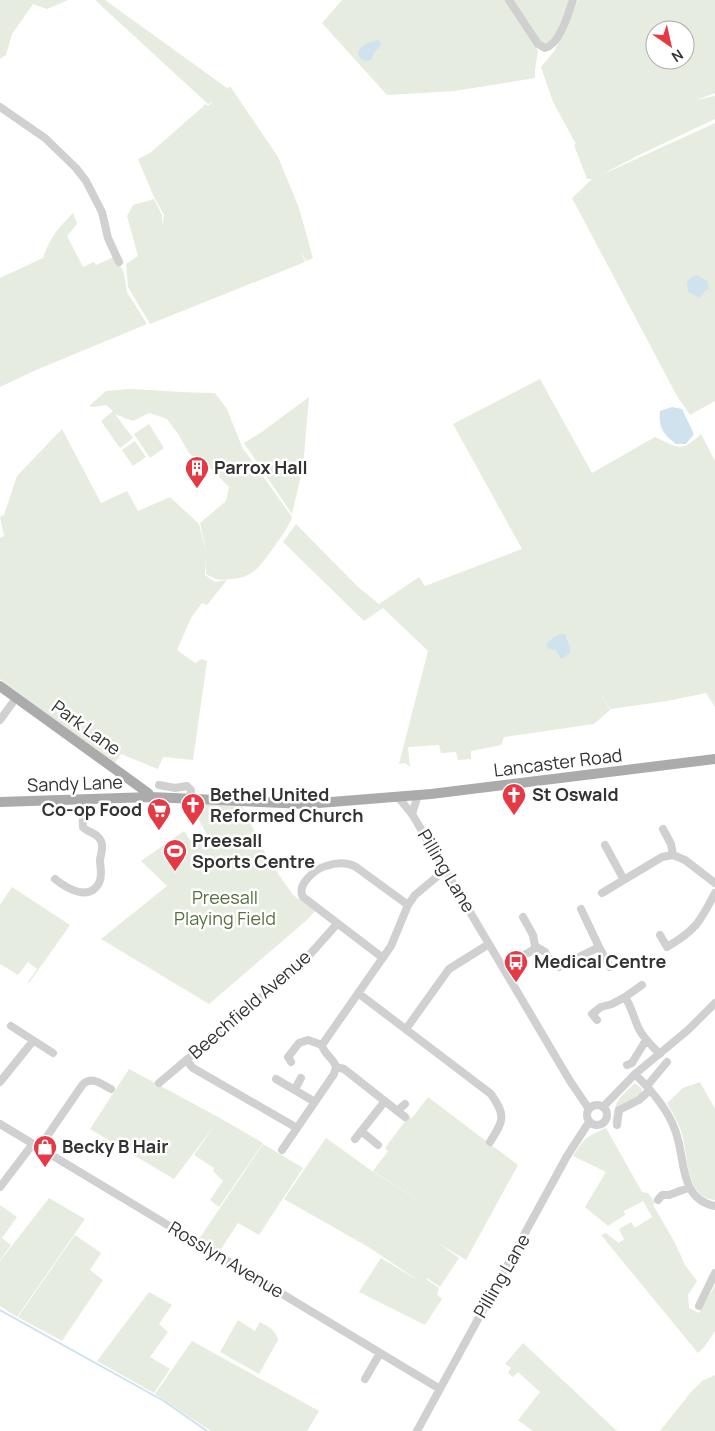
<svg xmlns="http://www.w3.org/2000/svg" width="715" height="1431" font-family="Manrope,sans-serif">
<rect width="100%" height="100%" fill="#fff"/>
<path fill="#e6ecdf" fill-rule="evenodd" d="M0 0H68L47 9 33 4 12 34 6 55 0 59Z
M95 0H105L227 88V89L230 86 278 157 299 208 313 258 306 261 301 251 305 262 150 324 128 287 126 264 138 256 127 216 133 205 154 199 162 215V225L164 215 153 195 138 159 150 153 206 104 208 106 214 101 208 104Z
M342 0H509L538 51 535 70V78L455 91 387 95 322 23Z
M511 0H570L555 36 550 42 542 45Z
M578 0H715V93L696 100 715 96V119L639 155 599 176 715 123V401L690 415 677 396 572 198 592 179H587L574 145 576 144 553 102 541 67 555 50ZM655 30H685V60H655Z
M73 213 77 224 67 236 83 267 94 262 96 265 116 256 124 273 127 292 147 324 36 370 0 387V278L43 258C49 239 59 227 73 213Z
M540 379 592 473 655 437C679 448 680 453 701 434L715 461V707L706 693 667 701 610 709 593 679 610 710 594 724 504 737 501 745 471 751V759L458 760 456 752 441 753 439 745 408 747 410 767 405 763 399 764 428 651 383 608 364 621 283 542 296 524 358 587 379 604 419 577 425 586 522 549 453 424Z
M129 389C158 390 187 393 215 393L227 409 242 447 292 517C288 528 283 534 276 544 263 561 257 577 232 579 219 580 218 581 206 574V557L205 575 215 582 227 580 207 605 202 603 191 618 177 650 195 663 202 659 207 661 193 760 163 757 158 769 121 754 114 764 0 679V538L4 536 0 517 4 515 17 476 62 429 101 503 127 491 138 511 170 497 199 524 207 555 200 523 226 501 229 487 209 467 198 461 189 453 178 434 167 419 149 413 133 421 115 414 133 438 120 448 101 421 113 411 106 405 94 407 89 406 106 391Z
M309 397 303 467 292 514 244 443 263 431Z
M149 424 164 448 150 458 134 434Z
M135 441 146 457 133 466 122 450Z
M198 804 242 806 268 859 293 895 315 911 308 919 209 1004 101 939 167 886 141 861 184 831 192 843 207 835 198 818Z
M12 887 70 925 29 983 28 982 37 969 28 962 18 975 0 964V905Z
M129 1069 220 1118 263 1143 219 1207 210 1200 223 1181 213 1171 214 1168 194 1155 214 1126 174 1179 90 1129Z
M700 1082 715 1109V1200C684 1197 689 1153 681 1131 678 1122 672 1112 667 1103L683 1088Z
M634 1084H636L642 1089V1094L635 1100 620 1105 615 1120 612 1123C615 1101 618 1099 634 1084Z
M428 1097 518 1165 466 1260 438 1243 459 1258 440 1287 427 1278 426 1279 439 1288 437 1294 442 1299 425 1325 359 1292 381 1258 422 1283 370 1248 284 1199 326 1138 372 1171 443 1216 373 1171 388 1151 385 1148 409 1116 412 1118Z
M606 1128 642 1192 648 1193 655 1203 653 1205 674 1241 685 1265 697 1281 688 1295 689 1308 699 1313 715 1285V1331L705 1346 698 1353 601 1235 606 1233 619 1243 624 1239 619 1229 631 1222 635 1228 652 1217 643 1201 624 1211 625 1215 608 1226 585 1207 606 1172 573 1156C585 1137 586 1137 606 1128Z
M263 1144 303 1168 259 1235 238 1223 219 1252 199 1239Z
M49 1198 85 1219 17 1317 0 1306V1261Z
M0 1205 17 1217 2 1238 11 1245 0 1260Z
M75 1235 101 1253 90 1270 103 1280 62 1341 18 1317Z
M149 1292 172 1305 159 1324 168 1332 150 1357 170 1369 154 1393 97 1361Z
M238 1320 255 1331 260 1322C269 1327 276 1330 278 1340L259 1374 220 1352Z
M192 1341 319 1411 307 1431H211L155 1394Z
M523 1343 617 1431H533L518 1420 540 1392 518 1372 513 1377 508 1373 511 1368 505 1364Z
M715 1375V1431H660L691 1392 702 1381Z"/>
<path fill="#cfe2ee" d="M379 40 381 45 373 54 372 59 368 61 362 60C351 49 369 41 379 40Z
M697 275 707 281 709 288 705 291 700 298 688 292 687 282 692 277Z
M672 407 682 409 694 434 686 444H676C664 435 658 428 660 411Z
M561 634H565L570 647V653L563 658H560L556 650 548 649 546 644 554 637Z"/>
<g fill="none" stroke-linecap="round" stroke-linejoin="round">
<path stroke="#cfe2ee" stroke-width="2" d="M0 1310 164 1401 207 1431"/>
<path stroke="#d0d0d0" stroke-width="8" d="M509 0 538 44 545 48C560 44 568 14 573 0
M0 107 45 138 76 168 86 181 102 212 108 238 119 262
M0 720 16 698
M159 785 175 788 187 786 191 790 190 798
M398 797 412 814 570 1081 589 1109
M412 814 418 795
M663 829 671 844 673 855 685 860 715 883
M605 845 624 880
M55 879C66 888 89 902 99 883 103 875 100 868 100 860 101 853 104 847 101 841 97 832 88 833 83 827L82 800
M602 893 662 857 673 855
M581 909 599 947 610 967
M523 917 533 935 535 946
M660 935 667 947C696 930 700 922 715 893
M535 946 545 952 552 964 559 967 599 947
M383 958 303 897C296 885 315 869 326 866 335 863 347 862 356 867L408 905
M503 967 533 950 535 946
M358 993 491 1094C506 1116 504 1120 490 1142
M625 997C632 1008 634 1019 639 1029 644 1039 652 1046 660 1054
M597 1020 592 1014 601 1007 612 1004 625 997 642 985
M11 1026 53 1053
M406 1029 449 969 489 944
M186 1060 193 1068 297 1128
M291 1062 288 1057 299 1043 308 1040 322 1045
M627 1065 632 1063 646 1040
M635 1074C650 1089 668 1109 675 1130 686 1157 678 1199 715 1206
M276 1079 315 1102
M0 1082 33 1041
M159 1083 304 961 337 924
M647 1086 667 1062
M295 1089 301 1078
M587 1115a10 10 0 1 1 20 0a10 10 0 1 1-20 0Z
M603 1107 635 1074 688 1030 715 1003
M397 1111 405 1104
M405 1117 344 1069 336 1067C334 1058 324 1055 322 1045L391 946 408 905 415 895 445 870
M0 1124 440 1389
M617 1125 619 1110 639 1100 650 1090
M361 1131 378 1145
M355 1139 385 1101
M39 1148 83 1084C93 1076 101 1084 111 1089
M282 1150 334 1074 336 1067
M0 1187 32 1145
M658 1200 662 1195H669L688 1188
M699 1306 715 1273
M365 1379 380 1353
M417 1431 567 1156 589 1122"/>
<path stroke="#ababab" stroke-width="10" d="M0 686 148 793 151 797
M0 802 151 797 306 804 431 794 715 759"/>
</g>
<defs>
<g id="building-pin" transform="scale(1.25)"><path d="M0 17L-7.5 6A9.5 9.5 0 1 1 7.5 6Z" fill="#e63946" stroke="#fff"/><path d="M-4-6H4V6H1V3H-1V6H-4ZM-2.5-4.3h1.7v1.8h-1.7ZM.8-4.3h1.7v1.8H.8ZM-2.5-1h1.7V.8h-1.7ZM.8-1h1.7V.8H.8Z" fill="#fff"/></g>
<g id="church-pin" transform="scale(1.25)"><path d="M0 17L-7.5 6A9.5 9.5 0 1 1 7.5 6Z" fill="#e63946" stroke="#fff"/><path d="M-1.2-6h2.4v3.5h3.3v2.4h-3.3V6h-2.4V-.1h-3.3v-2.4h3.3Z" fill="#fff"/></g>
<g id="supermarket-pin" transform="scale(1.25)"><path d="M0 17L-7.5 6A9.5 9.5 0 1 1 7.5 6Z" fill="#e63946" stroke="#fff"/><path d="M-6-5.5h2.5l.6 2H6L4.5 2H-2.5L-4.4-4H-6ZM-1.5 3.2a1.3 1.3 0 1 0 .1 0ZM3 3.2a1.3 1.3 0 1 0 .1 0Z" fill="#fff"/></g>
<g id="stadium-pin" transform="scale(1.25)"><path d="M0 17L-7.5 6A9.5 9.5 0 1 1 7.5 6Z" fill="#e63946" stroke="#fff"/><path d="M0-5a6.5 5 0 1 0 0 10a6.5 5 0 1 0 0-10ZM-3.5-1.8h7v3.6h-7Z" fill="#fff"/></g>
<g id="bus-pin" transform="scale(1.25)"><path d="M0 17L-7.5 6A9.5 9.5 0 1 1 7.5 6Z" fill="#e63946" stroke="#fff"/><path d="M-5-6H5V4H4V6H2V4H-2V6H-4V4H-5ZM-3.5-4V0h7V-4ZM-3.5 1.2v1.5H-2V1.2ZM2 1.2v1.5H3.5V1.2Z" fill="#fff"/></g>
<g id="shop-pin" transform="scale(1.25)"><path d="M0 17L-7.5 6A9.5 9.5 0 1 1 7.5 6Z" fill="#e63946" stroke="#fff"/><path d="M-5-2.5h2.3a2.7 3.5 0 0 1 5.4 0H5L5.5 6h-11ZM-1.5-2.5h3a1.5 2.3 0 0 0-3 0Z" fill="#fff"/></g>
</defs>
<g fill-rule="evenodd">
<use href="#building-pin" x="197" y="468"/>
<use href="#church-pin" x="514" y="795"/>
<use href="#church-pin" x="193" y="805"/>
<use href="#supermarket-pin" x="159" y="810"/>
<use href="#stadium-pin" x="175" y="851"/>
<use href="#bus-pin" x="516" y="962"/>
<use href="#shop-pin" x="45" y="1147"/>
</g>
<g text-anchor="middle" stroke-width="5" stroke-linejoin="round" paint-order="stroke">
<g font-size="18" font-weight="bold" fill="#333" stroke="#fff" text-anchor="start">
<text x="214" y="474">Parrox Hall</text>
<text x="210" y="801">Bethel United<tspan x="210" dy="21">Reformed Church</tspan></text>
<text x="532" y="801">St Oswald</text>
<text x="142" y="816" text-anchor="end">Co-op Food</text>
<text x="192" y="847">Preesall<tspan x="192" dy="21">Sports Centre</tspan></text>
<text x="534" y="968">Medical Centre</text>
<text x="62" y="1153">Becky B Hair</text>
</g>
<g font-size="18" fill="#333" stroke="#fff">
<text transform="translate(86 728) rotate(36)" y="6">Park Lane</text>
<text transform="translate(558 763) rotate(-7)" y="6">Lancaster Road</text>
<text transform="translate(75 784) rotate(-2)" y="6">Sandy Lane</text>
<text transform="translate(446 871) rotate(59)" y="6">Pilling Lane</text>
<text transform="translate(250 1005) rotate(-41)" y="6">Beechfield Avenue</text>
<text transform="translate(226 1260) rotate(31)" y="6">Rosslyn Avenue</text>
<text transform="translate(502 1276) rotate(-60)" y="6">Pilling Lane</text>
</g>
<g font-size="18" fill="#56703f" stroke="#fff">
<text x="225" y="904">Preesall<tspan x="225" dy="21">Playing Field</tspan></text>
</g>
</g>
<g transform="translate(670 45) rotate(146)"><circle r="24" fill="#ffffff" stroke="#adadad"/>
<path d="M0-4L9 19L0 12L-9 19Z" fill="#e63946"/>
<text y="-8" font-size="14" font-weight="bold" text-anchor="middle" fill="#333333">N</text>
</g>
</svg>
